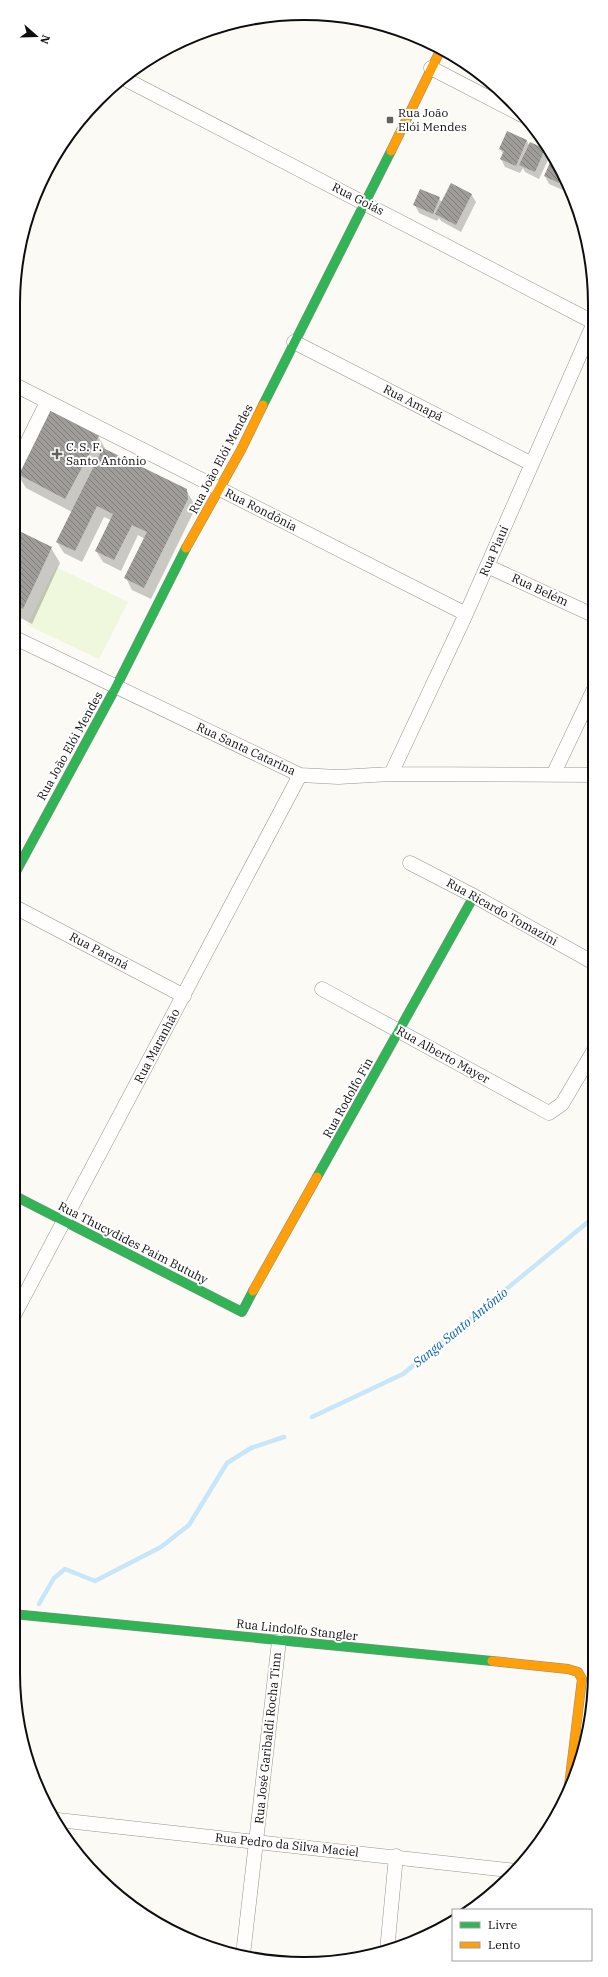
<svg xmlns="http://www.w3.org/2000/svg" width="608" height="1977" font-family="'IBM Plex Serif',serif">
<defs>
<pattern id="building-back-hatch" width="6" height="6" patternUnits="userSpaceOnUse"><rect width="6" height="6" fill="#9f9c99"/><path d="M-1 5l2 2M0 0l6 6M5-1l2 2" fill="none" stroke="#807e7b"/></pattern>
</defs>
<rect width="100%" height="100%" fill="#fcfaf4"/>
<path fill="#eff7dc" d="M56 567 128 602 99 659 27 625Z"/>
<path fill="#0003" d="M456 57 481 76 479 81 474 78 471 72 460 66Z
M507 133 527 141 529 145 544 150 549 158 539 179 525 172 523 168 520 173 505 167 501 159 503 154 500 149Z
M553 159 565 176 567 182 563 190 549 184 545 176Z
M471 194 476 202 461 232 441 221 439 218 437 221 419 213 415 205 439 198 442 203Z
M98 436 106 450 186 490 193 502 194 511 151 599 132 590 126 578 145 539 138 535 121 571 103 562 96 551 111 520 104 517 82 562 64 553 57 542 72 512 26 488 17 473Z
M13 529 51 548 60 563 32 624 13 614Z"/>
<g fill="none" stroke-linecap="round" stroke-linejoin="round">
<path stroke="#c7e6f9" stroke-width="4.5" d="M312 1417 403 1374 594 1217
M39 1604 54 1578 65 1569 95 1581 161 1547 189 1525 227 1463 251 1448 284 1437"/>
</g>
<path fill="url(#building-back-hatch)" d="M507 131 527 140 516 166 500 159 504 151 499 149Z
M530 142 545 149 535 172 519 165Z
M552 158 563 173 559 183 544 176Z
M451 183 472 194 456 225 435 214Z
M420 189 440 197 433 214 413 205Z
M49 410 99 436 65 499 16 473Z
M103 448 187 489 188 499 144 588 124 578 147 532 132 525 114 560 95 551 113 514 97 506 75 551 56 542Z
M13 528 52 547 23 609 13 604Z"/>
<g fill="none" stroke-linecap="round" stroke-linejoin="round">
<g stroke="#959492" stroke-width="15">
<path id="street" d="M431 68 522 115
M123 78 593 322
M294 342 532 464
M13 384 466 614
M13 471 47 402
M487 566 593 615
M13 637 300 775 338 777 391 774 593 775
M391 774 466 614 593 325
M553 775 593 691
M410 863 474 896 594 963
M13 906 184 996
M322 989 549 1113 562 1104 594 1050
M13 1317 300 775
M58 1820 517 1871
M387 1951 396 1856
M243 1955 279 1641"/>
</g>
<g stroke="#8c8b88" stroke-width="10">
<path id="fast" d="M263 405 391 151
M13 877 116 687 186 548
M317 1177 474 896
M13 1195 242 1312 253 1291
M13 1614 492 1661"/>
</g>
<g stroke="#8c8b88" stroke-width="10">
<path id="slow" d="M391 151 441 49
M186 548 241 450 263 405
M253 1291 317 1177
M492 1661 568 1669 578 1672 582 1679 568 1794"/>
</g>
<use href="#street" stroke="#fffefd" stroke-width="14"/>
<use href="#fast" stroke="#30b455" stroke-width="9"/>
<use href="#slow" stroke="#ff9f0a" stroke-width="9"/>
</g>
<g fill="#61615e" stroke="#fff" stroke-width="1.5">
<rect x="386" y="116" width="8" height="8" rx="2"/>
<path d="M55 448h4v4h4v4h-4v4h-4v-4h-4v-4h4z"/>
</g>
<g text-anchor="middle" stroke-width="4" stroke-linejoin="round" paint-order="stroke">
<g font-size="12" fill="#0e0e0e" stroke="#fff" text-anchor="start">
<text x="398" y="117">Rua João<tspan x="398" dy="14">Elói Mendes</tspan></text>
<text x="66" y="451">C. S. F.<tspan x="66" dy="14">Santo Antônio</tspan></text>
</g>
<g font-size="12" fill="#0e0e0e" stroke="#fff">
<text transform="translate(358 199) rotate(27)" y="4">Rua Goiás</text>
<text transform="translate(413 403) rotate(27)" y="4">Rua Amapá</text>
<text transform="translate(221 459) rotate(-62)" y="4">Rua João Elói Mendes</text>
<text transform="translate(261 510) rotate(27)" y="4">Rua Rondônia</text>
<text transform="translate(494 551) rotate(-66)" y="4">Rua Piauí</text>
<text transform="translate(540 590) rotate(25)" y="4">Rua Belém</text>
<text transform="translate(70 746) rotate(-61)" y="4">Rua João Elói Mendes</text>
<text transform="translate(246 749) rotate(25)" y="4">Rua Santa Catarina</text>
<text transform="translate(502 912) rotate(29)" y="4">Rua Ricardo Tomazini</text>
<text transform="translate(99 951) rotate(28)" y="4">Rua Paraná</text>
<text transform="translate(157 1046) rotate(-62)" y="4">Rua Maranhão</text>
<text transform="translate(443 1055) rotate(29)" y="4">Rua Alberto Mayer</text>
<text transform="translate(348 1098) rotate(-61)" y="4">Rua Rodolfo Fin</text>
<text transform="translate(133 1243) rotate(27)" y="4">Rua Thucydides Paim Butuhy</text>
<text transform="translate(297 1630) rotate(6)" y="4">Rua Lindolfo Stangler</text>
<text transform="translate(268 1738) rotate(-84)" y="4">Rua José Garibaldi Rocha Tinn</text>
<text transform="translate(287 1845) rotate(6)" y="4">Rua Pedro da Silva Maciel</text>
</g>
<g font-size="13" font-style="italic" fill="#0c65ac" stroke="#fff">
<text transform="translate(460 1327) rotate(-39)" y="5">Sanga Santo Antônio</text>
</g>
</g>
<path d="M0 0H608V1977H0ZM304 20H304A284 284 0 0 1 588 304V1673A284 284 0 0 1 304 1957H304A284 284 0 0 1 20 1673V304A284 284 0 0 1 304 20Z" fill="#fff" fill-rule="evenodd"/>
<path fill="none" stroke="#0e0e0e" stroke-width="2" d="M304 20H304A284 284 0 0 1 588 304V1673A284 284 0 0 1 304 1957H304A284 284 0 0 1 20 1673V304A284 284 0 0 1 304 20Z"/>
<rect x="452" y="1909" width="140" height="52" fill="#ffffff" stroke="#9f9f9f"/>
<rect x="460" y="1922" width="20" height="6" fill="#30b455" stroke="#9f9f9f"/>
<text x="488" y="1929" font-size="12" fill="#0e0e0e">Livre</text>
<rect x="460" y="1942" width="20" height="6" fill="#ff9f0a" stroke="#9f9f9f"/>
<text x="488" y="1949" font-size="12" fill="#0e0e0e">Lento</text>
<g transform="translate(36 36) rotate(110)" stroke="#ffffff" stroke-width="3" paint-order="stroke">
<path d="M0-3L7 15L0 10L-7 15Z" fill="#0e0e0e"/>
<text y="-6" font-size="11" font-weight="bold" text-anchor="middle" fill="#0e0e0e">N</text>
</g>
</svg>
